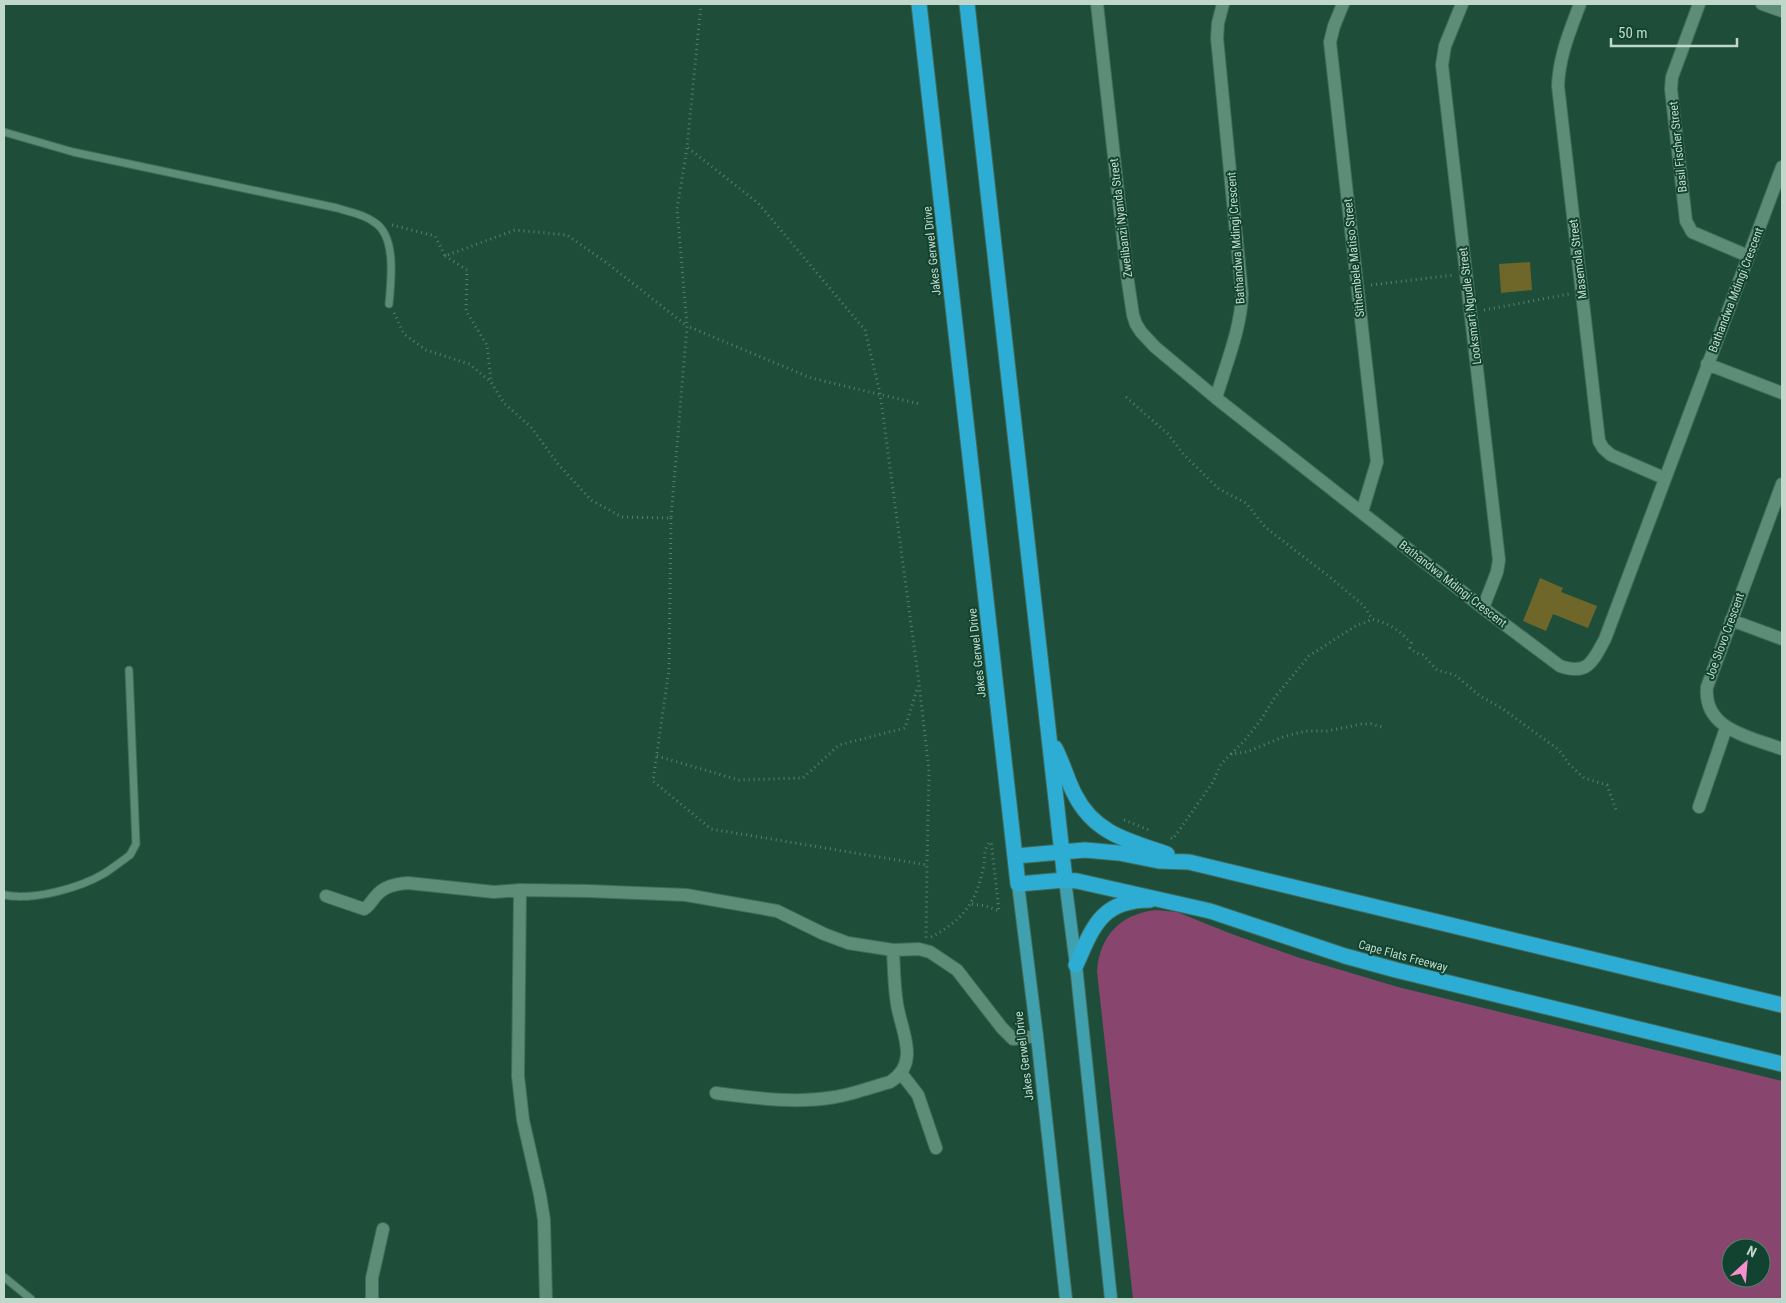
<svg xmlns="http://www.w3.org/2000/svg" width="1786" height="1303" font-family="'Roboto Condensed',sans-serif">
<rect width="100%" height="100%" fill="#1e4e3a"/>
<path fill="#88466f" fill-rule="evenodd" d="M1155 910 1177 912 1229 933 1297 957 1398 987 1782 1081V1299H1133L1097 971C1100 935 1120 915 1155 910ZM1731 1248H1761V1278H1731Z"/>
<path fill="#6e6729" d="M1530 262 1532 290 1501 293 1499 264Z
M1540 578 1563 588 1561 592 1597 606 1588 628 1553 614 1546 631 1523 621Z"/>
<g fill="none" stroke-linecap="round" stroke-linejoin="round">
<g stroke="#416b5b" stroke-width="9">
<path id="lane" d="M4 132 73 152 337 208C349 212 364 214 374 222 397 236 391 281 389 304
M4 895C33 901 80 888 105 873 114 867 122 861 130 855L136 844 129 670
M4 1277 31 1299"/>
</g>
<g stroke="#416b5b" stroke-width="14">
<path id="street" d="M1097 4 1128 282 1133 315 1136 324 1141 332 1155 347 1216 398 1483 608 1560 666C1588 676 1593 661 1605 639L1782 167
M1343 4 1334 26 1330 42 1377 462 1362 512
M1462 4 1445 46 1442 65 1499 560 1497 572 1483 608
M1580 4C1570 31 1559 56 1558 86L1599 441 1603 448 1611 455 1664 478
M1699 4 1672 77 1671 89 1686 221 1692 232 1748 256
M1762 4 1782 11
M1707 364 1782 393
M1216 398C1226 364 1241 329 1242 294L1217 38 1218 23 1223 4
M1782 484 1707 687C1703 730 1751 737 1782 749
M1731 620 1782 639
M1699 807 1726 728
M520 890 518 1076 523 1120 540 1195 544 1220 546 1299
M326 896 364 909C369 906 371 902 375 897 384 886 395 884 408 883L494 892 520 890 588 891 686 895 777 911 824 934 848 943 893 950 919 949 930 952 957 970 1002 1028 1013 1039 1037 1036
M901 1073 918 1095 936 1148
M716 1093C755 1098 795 1104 835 1097 853 1094 872 1087 890 1082 921 1063 901 1031 897 1004 894 986 894 968 893 950
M372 1299V1278L383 1229"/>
</g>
<g stroke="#416b5b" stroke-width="14">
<path id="primary" d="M1065 880 1076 965 1111 1299
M1018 884 1037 1036 1066 1299"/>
</g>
<g stroke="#416b5b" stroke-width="17">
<path id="highway" d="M919 4 1018 884 1065 880 1077 881 1210 911 1345 956 1396 970 1782 1064
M967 4 1065 880
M1055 748C1063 763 1067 780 1075 795 1095 834 1129 841 1167 854
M1015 856 1085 850 1119 853 1159 861 1189 862 1782 1005
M1076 965C1093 927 1101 900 1150 900"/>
</g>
<path stroke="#577f6d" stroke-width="3" stroke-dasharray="1 4" stroke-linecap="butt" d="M701 4 687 147 758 203 865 330 880 393 919 683 929 771 927 865
M687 148 677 209 687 325
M392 225 435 236 445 256 515 230 567 235 607 263 687 326
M445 256 467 270 466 311 487 345 491 381
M1371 285 1454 275
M1484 310 1569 294
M394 313 404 334 426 350 469 364 491 382 504 403 531 427 558 464 591 500 622 517 671 518 687 326 811 378 920 404
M1126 397 1168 434 1184 455 1219 489 1246 503 1265 527 1331 578 1364 606 1372 619
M671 518 669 669 653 781 711 829 927 865 926 938
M1231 754 1245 740 1260 721 1275 697 1309 656 1357 625 1362 624 1372 619C1390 624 1398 629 1411 643L1410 648 1416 653 1423 655 1437 670 1455 675 1480 696 1503 709 1559 750 1569 764 1584 778 1607 785 1616 810
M657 756 739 780 803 778 839 745 905 728 918 686
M1124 820 1149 830
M1171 838 1173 839 1213 782 1221 764 1231 754 1247 752 1283 737 1305 731H1327L1362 724H1371L1382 727
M972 904 986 906 999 911 991 840
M931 937C962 921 976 903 983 869 986 856 982 852 991 840"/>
<use href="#lane" stroke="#5d8d76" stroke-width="7"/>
<use href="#street" stroke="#5d8d76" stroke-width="12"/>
<use href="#primary" stroke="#40a0ae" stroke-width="12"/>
<use href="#highway" stroke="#2dadd4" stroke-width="15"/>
</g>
<g text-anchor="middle" stroke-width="4" stroke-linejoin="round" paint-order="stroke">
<g font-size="12" fill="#c0d8cb" stroke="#124330">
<text transform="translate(1678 147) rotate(-96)" y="4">Basil Fischer Street</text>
<text transform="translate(1121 218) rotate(-97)" y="4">Zwelibanzi Nyanda Street</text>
<text transform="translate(1236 238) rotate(-94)" y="4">Bathandwa Mdingi Crescent</text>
<text transform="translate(932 251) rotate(-96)" y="4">Jakes Gerwel Drive</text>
<text transform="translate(1354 258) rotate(-96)" y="4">Sithembele Matiso Street</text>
<text transform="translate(1578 259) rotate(-97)" y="4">Masemola Street</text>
<text transform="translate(1736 290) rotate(-69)" y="4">Bathandwa Mdingi Crescent</text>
<text transform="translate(1470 306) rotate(-97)" y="4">Looksmart Ngudle Street</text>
<text transform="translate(1453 584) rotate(38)" y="4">Bathandwa Mdingi Crescent</text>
<text transform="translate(1725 636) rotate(-70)" y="4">Joe Slovo Crescent</text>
<text transform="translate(977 653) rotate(-96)" y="4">Jakes Gerwel Drive</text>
<text transform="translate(1403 956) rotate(15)" y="4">Cape Flats Freeway</text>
<text transform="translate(1024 1056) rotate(-97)" y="4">Jakes Gerwel Drive</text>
</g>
</g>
<rect width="1786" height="1303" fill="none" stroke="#c0d8cb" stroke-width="10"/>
<g transform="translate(1746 1263) rotate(26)"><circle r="24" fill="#124330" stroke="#587f6e"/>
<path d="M0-4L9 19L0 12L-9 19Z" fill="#f690cf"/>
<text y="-8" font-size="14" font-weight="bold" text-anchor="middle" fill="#c0d8cb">N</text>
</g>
<path d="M1611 38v8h126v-8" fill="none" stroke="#c0d8cb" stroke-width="2.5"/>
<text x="1618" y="38" font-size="15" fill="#c0d8cb" stroke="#124330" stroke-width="4" paint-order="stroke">50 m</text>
</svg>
